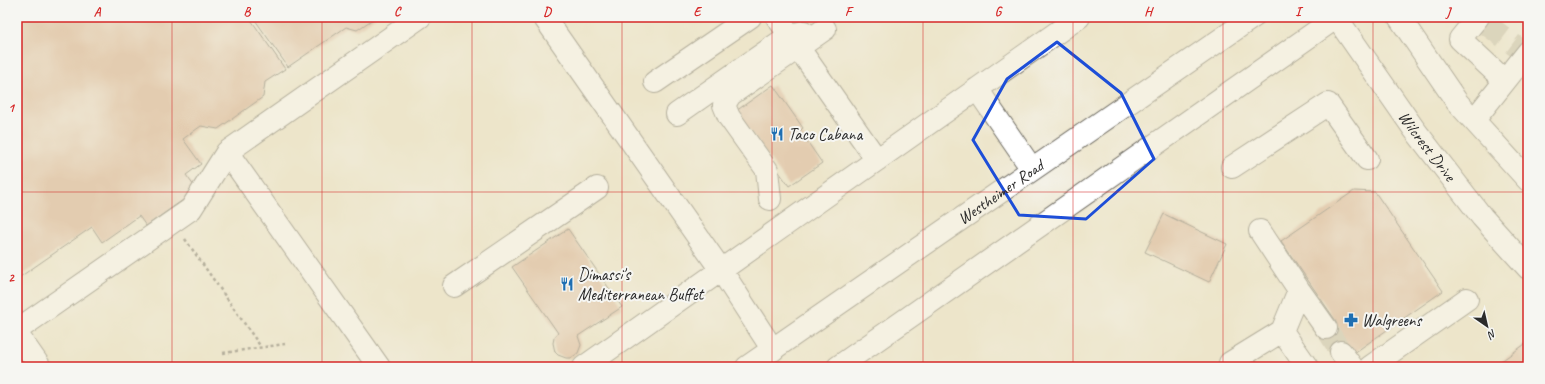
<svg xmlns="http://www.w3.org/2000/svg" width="1545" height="384" font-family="Caveat,sans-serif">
<rect width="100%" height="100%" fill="#f6f6f2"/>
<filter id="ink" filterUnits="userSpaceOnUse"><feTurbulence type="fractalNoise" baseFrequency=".025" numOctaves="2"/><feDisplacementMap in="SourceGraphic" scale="8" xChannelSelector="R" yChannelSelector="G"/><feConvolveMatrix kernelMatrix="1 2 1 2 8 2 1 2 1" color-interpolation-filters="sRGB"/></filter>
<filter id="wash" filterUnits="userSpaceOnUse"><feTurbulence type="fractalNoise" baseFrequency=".012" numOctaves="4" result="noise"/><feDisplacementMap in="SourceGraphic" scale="16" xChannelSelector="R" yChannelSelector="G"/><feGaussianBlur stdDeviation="0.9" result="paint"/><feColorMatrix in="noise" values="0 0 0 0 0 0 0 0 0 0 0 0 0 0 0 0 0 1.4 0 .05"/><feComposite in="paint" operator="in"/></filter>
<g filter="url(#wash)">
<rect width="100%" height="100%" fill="#ede5cb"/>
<g id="blocks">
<path fill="#d8ad90" d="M17 17H249L285 69 265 82 263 97 218 129 201 126 183 139 201 164 186 175 197 190 146 226 139 216 102 242 92 227 17 279Z
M253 17H376L357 30 346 27 288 67Z
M773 85 803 128 800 131 822 163 789 186 736 111Z
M1354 191 1375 192 1443 291 1354 353 1334 357 1318 333 1336 321 1281 241Z
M1164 214 1227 244 1209 282 1145 252Z
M568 229 622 307 578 336 581 345 578 353 571 358H566L558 355 555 352 553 343 554 338 558 333 512 267Z
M1528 342V367H1493Z"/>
</g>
</g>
<g filter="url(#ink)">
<use href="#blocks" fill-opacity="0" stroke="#6f6c63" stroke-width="1"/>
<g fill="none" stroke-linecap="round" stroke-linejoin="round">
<path stroke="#c6c0ab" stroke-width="22" stroke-dasharray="22 11" stroke-linecap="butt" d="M1486 24 1518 48
M1326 328 1341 352"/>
<g stroke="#6f6c63" stroke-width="24">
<path id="minor" d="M544 17 721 270 773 350
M777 17 877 160
M1478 17 1460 39 1505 81
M655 82 750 17
M977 89 1032 169
M677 114 790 35 804 32
M1474 120 1528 52
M227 152 379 367
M1232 167 1328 104 1367 159
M770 199 767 170 729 117 724 105 730 95 825 29
M1260 231 1299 290 1326 328
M454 286 597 188
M1299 290 1282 331 1307 367
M17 330 191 209 227 152 420 17
M17 334 40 367
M1341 352 1352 367
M1230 363 1282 331
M584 367 1079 17
M1370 367 1467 299"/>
</g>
<g stroke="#6f6c63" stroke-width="24">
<g id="major">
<path id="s1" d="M1336 17 1414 129 1482 217 1528 268"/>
<path d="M1399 17 1457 102 1528 180"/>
<path id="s2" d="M747 367 1253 17"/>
<path d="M838 367 1337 17"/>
</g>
</g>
<path stroke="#6f6c63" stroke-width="2.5" stroke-dasharray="3 3" stroke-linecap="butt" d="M185 239 261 347
M223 353 285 344"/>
<use href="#minor" stroke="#fff" stroke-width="22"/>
<use href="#major" stroke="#fff" stroke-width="22"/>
</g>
</g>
<path d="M0 0H1545V384H0ZM1057 42 1121 93 1154 159 1086 219 1019 215 973 140 1007 79Z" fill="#ede5cb" fill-opacity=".55" fill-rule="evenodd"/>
<path fill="none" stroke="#1d4ed8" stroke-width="3" stroke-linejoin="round" d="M1057 42 1121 93 1154 159 1086 219 1019 215 973 140 1007 79Z"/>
<path fill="none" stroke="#d62828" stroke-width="1" stroke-opacity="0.55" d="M172 17V367M322 17V367M472 17V367M622 17V367M772 17V367M923 17V367M1073 17V367M1223 17V367M1373 17V367M17 192H1528"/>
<defs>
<g id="restaurant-bare" transform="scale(1.08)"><path d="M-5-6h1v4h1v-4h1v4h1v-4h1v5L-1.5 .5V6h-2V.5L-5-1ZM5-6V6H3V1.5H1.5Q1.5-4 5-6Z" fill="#1f6fb2" stroke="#f6f6f2" stroke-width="2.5" paint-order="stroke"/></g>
<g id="pharmacy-bare" transform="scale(1.08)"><path d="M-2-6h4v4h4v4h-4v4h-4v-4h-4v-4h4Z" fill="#1f6fb2" stroke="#f6f6f2" stroke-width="2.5" paint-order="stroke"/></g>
</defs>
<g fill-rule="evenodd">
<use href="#restaurant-bare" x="777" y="134"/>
<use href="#restaurant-bare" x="567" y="284"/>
<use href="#pharmacy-bare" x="1351" y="320"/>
</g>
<g text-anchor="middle" stroke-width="4" stroke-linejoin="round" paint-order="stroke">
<g font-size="17" fill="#2b2b2b" stroke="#f6f6f2" text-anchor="start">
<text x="788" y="140">Taco Cabana</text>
<text x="578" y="280">Dimassi's<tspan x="578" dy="20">Mediterranean Buffet</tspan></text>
<text x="1362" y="326">Walgreens</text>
</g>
<g font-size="17" fill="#2b2b2b" stroke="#f6f6f2">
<text dy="6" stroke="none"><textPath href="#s1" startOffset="158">Wilcrest Drive</textPath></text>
<text dy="6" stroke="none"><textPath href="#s2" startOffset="308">Westheimer Road</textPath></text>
</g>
</g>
<rect width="1545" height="384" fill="none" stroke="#f6f6f2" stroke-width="44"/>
<g transform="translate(1487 326) rotate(146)" stroke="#f6f6f2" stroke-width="3" paint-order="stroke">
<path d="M0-3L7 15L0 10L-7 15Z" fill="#2b2b2b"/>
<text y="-6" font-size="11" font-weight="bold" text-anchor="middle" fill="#2b2b2b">N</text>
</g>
<rect x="22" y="22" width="1501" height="340" fill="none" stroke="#d62828" stroke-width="1.5"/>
<g font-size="13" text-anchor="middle" font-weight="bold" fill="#d62828">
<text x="97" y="16">A</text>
<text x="247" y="16">B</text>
<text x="397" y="16">C</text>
<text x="547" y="16">D</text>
<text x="697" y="16">E</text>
<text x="848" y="16">F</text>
<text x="998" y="16">G</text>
<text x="1148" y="16">H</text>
<text x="1298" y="16">I</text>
<text x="1448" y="16">J</text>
<text x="11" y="112">1</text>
<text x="11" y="282">2</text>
</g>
</svg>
